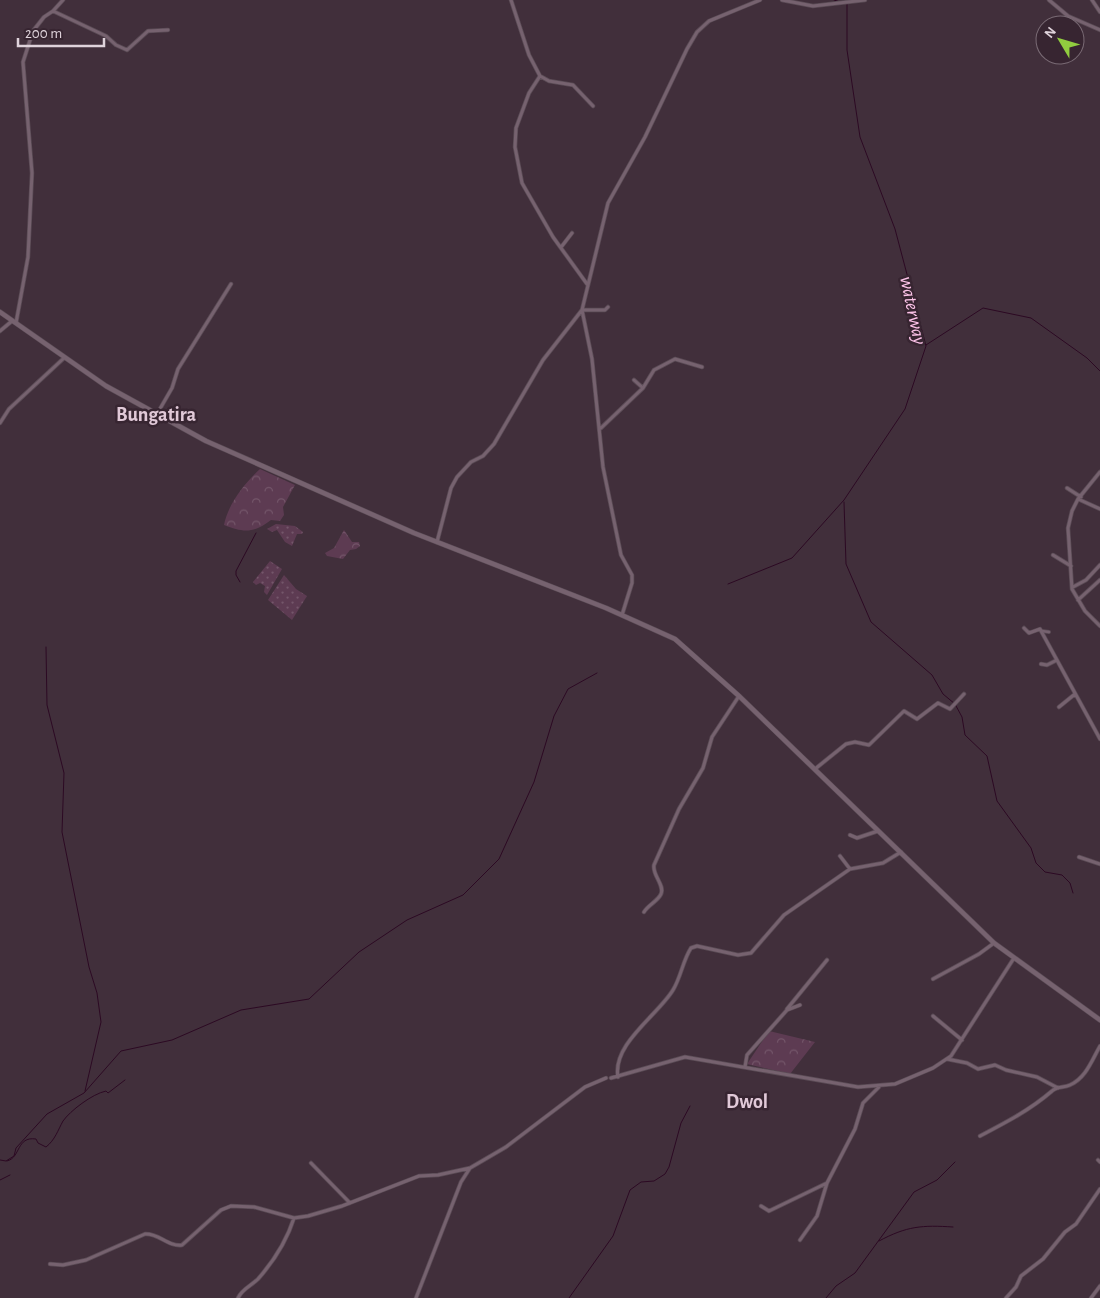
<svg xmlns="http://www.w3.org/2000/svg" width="1100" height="1298" font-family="'Alegreya Sans',sans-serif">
<defs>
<pattern id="forest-crowns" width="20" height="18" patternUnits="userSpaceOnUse" patternTransform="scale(1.25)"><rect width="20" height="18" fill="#5d3b52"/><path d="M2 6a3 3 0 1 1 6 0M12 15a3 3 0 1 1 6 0" fill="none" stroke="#74566a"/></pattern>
<pattern id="garden-dots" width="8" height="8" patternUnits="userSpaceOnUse" patternTransform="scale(1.25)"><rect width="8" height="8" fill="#5d3b52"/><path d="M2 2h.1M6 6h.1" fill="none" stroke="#74566a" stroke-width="1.8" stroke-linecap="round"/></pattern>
</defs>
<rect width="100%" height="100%" fill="#412f3b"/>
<path fill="url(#forest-crowns)" d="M260 469 295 485 283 507 284 515 280 521 271 520C254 533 244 533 224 525 228 504 245 483 260 469Z
M344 530 352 542H359L360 546 356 549 350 550 343 559 327 556 325 553 334 548Z
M769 1031 815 1042 790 1074 747 1064Z"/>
<path fill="url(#garden-dots)" d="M276 524 295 526 303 532 302 534H297L292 546 285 542 277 530 272 532 267 529Z
M270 561 282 569 267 595 264 592 265 586 260 583 256 585 253 582Z
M284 575 296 589 307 596 292 620 268 600Z"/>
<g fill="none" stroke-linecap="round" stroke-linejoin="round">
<path stroke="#2c0923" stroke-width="1" d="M834 0 840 2
M926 345 983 308 1031 318 1087 358 1100 371
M844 502 846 564 871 622 932 675 943 694 955 704 962 717 965 735 987 756 997 801 1031 848 1036 863 1045 872 1062 875 1070 883 1073 893
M240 582 236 575V571L256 533
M728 584 792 558 844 500 905 409 926 346 895 229 860 137 847 50V3
M46 647 47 705 64 773 62 832 89 967 97 993 101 1022 85 1091
M0 1160 6 1161 14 1156 16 1148 47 1114 84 1093 121 1051 172 1040 241 1010 309 999 359 952 407 920 463 895 499 859 534 782 554 716 568 689 597 673
M7 1161C21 1158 16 1136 36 1139L38 1143 46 1147C55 1140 58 1130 63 1121 70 1111 92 1094 106 1091L108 1093 125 1080
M0 1180 10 1175
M879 1241C907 1226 922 1225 953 1227
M569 1298 613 1236 630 1190 641 1182 654 1181 665 1174 669 1167 681 1123 690 1106
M826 1298 836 1286 855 1273 914 1192 937 1180 955 1162"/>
<g stroke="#5b4c56" stroke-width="4">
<path id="pedestrian" d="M1042 631 1049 632"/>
</g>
<g stroke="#5b4c56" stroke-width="4.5">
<path id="minor" d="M511 0 529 55 540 76 529 93 516 128 515 147 522 183 553 237 587 284
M782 0 813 6 865 0
M1049 0 1068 16 1100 30
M1092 0 1100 12
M53 11 106 36 116 45 127 50 148 31 168 30
M540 76 549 81 573 85 593 106
M562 246 572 233
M608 307 605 310H582L592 359 603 467 621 555 632 575V583L622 615
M16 323 28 257 32 173 23 62 33 31 44 17 53 11 63 0
M0 331 12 321
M634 380 643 388 654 370 675 359 702 367
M157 414 172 388 178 369 231 284
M0 423 9 409 64 358
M601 428 643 388
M1100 472 1078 499 1072 511 1068 528 1072 589 1085 611 1100 626
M1067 488 1081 497
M1078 499 1100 509
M437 542 451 488 457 477 471 462 483 456 494 444 543 360 582 310 608 203 645 137 687 49 697 32 709 21 760 0
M1053 555 1071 566
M1073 587 1086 580 1100 565
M1078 600 1100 580
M1024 628 1029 633 1040 629 1100 739
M1041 664 1047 665 1057 660
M1059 707 1075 694
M815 769 846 744 855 742 869 745 904 711 917 719 938 703 950 709 964 694
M850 835 857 838 878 831
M840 856 850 869
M1079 857 1100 864
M644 912C648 905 658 901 661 894 665 885 652 875 654 865L679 809 703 768 712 737 739 696
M933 979 979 954 994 943
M787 1009 827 960
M933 1016 962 1040
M947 1059 967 1063 978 1069 995 1065 1006 1070 1037 1077 1058 1088
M745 1067 747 1055 787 1010 800 1005
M618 1077C612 1044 658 1015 673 990 681 977 683 960 691 948L697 946 738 955 751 953 784 915 850 869 883 863 901 852
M611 1078 685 1057 858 1087 895 1084 933 1068 951 1056 1014 958
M980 1136C1005 1123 1030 1110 1052 1091 1057 1086 1064 1088 1070 1085 1086 1078 1092 1060 1100 1046
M1098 1160 1100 1162
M311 1163 350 1203
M761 1206 769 1211 827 1183
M800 1240 817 1216 827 1183 855 1129 863 1103 879 1087
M50 1264 63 1265 86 1260 145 1234C159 1233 168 1247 182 1245L221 1210 231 1206 254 1207 294 1218 308 1216 342 1206 419 1176 438 1175 470 1168 506 1147 585 1087 606 1078
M238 1298C242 1289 251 1286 258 1279 273 1262 287 1240 294 1218
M416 1298 461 1182 470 1168
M1006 1298 1016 1287 1021 1276 1043 1259 1065 1232 1076 1224 1100 1189
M1091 1298 1100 1286"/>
</g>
<g stroke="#5b4c56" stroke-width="5.5">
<path id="tertiary" d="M0 312 106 386 206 441 414 533 606 608 675 639 739 696 994 943 1100 1020"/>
</g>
<use href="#pedestrian" stroke="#76626f" stroke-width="2.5"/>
<use href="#minor" stroke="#76626f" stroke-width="3"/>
<use href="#tertiary" stroke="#76626f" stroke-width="4.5"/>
</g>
<g text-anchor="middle" stroke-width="5" stroke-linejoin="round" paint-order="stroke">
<g font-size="19" font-style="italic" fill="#fcc3e8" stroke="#372531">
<text transform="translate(914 310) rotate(78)" y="7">waterway</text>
</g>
<g font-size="20" font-weight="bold" fill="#e1c9d8" stroke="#372531">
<text x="156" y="421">Bungatira</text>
<text x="747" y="1108">Dwol</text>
</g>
</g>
<g transform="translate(1060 40) rotate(308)"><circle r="24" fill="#372531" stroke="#7a6b75"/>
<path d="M0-4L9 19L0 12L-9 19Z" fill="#91cd3f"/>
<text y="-8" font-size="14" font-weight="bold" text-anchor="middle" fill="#dfd3db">N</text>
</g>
<path d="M18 38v8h86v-8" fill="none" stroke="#dfd3db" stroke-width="2.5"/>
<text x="25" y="38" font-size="15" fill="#dfd3db" stroke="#372531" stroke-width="4" paint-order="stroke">200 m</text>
</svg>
